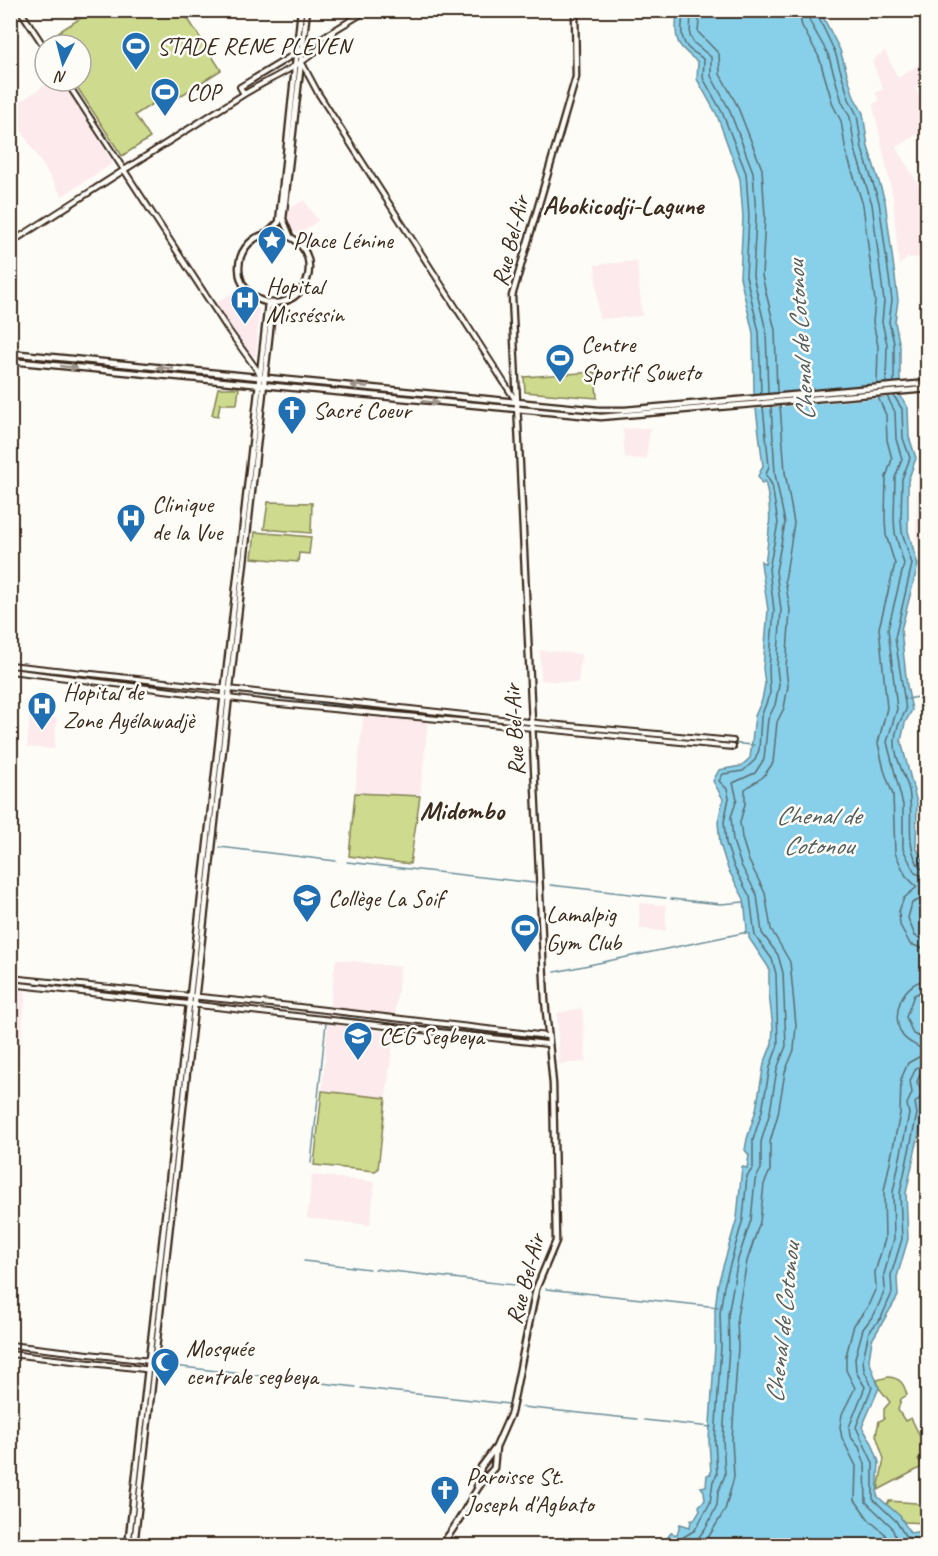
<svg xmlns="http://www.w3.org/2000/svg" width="938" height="1556" font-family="Caveat,sans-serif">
<rect width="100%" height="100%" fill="#fdfcf7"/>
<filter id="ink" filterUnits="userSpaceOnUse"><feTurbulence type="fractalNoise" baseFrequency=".0167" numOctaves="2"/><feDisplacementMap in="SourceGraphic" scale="12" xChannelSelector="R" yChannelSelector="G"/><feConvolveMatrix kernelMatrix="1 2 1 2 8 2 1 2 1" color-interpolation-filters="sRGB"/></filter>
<g filter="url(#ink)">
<path fill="#fceaed" d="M885 51 898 78 927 60V79L915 87 927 116V140L922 131 896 148 927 199V230L920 235 922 257 907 258 899 265 893 197 873 104 879 101 876 93 883 89 872 61Z
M52 81H62L113 163 62 196 11 114 10 108Z
M304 200 318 221 298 234 289 228 285 221 286 211Z
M637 261 642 316 599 319 595 265Z
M235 291 259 309 256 356H251L216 303Z
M921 395H928L927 688 924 558 916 538Z
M650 428 646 459 625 458 623 429Z
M540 650 581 654 578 683 541 680Z
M364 713 428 720 420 796 355 793Z
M30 715 57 718 54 749 27 747Z
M639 903 666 905V931L640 929Z
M336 959 400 967 395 1015 333 1008 330 1006Z
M11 989 22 990 26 993 11 1127Z
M582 1008 586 1062 559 1064 557 1013Z
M328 1024 394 1033 386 1098 322 1091Z
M312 1175 375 1182 370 1225 307 1218Z"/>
<path fill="#cedb8e" stroke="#848256" stroke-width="1.5" d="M92 11H183L221 70 174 100 169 93 135 115 150 138 122 156 73 81H81V45H50L46 40Z
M595 372 597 398 525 392 524 377Z
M218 388H239L237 404H220L218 416 212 415Z
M268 502 312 503 311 533 264 529Z
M255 532 311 537 309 554 299 553 298 562 252 558Z
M355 793 420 796 410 864 349 856Z
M322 1091 386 1098 378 1169 375 1171 314 1165Z
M888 1377C901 1378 904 1384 907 1395L901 1399 898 1410 905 1421 911 1418 921 1438H927V1451H923L924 1454 918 1459 924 1466 878 1490 884 1459 876 1435 879 1421 884 1419V1409L890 1402 879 1388 877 1380Z
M889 1501 916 1503 923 1508 927 1505V1523L904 1522 886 1505Z"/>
<path fill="#88cfe9" stroke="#698d98" stroke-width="1.5" d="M677 11H820L840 50 854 97 863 113 868 147 885 201 898 300 895 322 900 347V395L908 408 909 437 916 458 908 481V531L918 565 901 630 907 686 912 710 905 723 901 741 917 803 916 847 927 868V908L921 917 926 933 928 999 920 1017 927 1029V1076L923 1085 927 1087V1102L921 1105 923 1115 906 1193 908 1239 897 1277 898 1296 872 1340 869 1360 879 1388 862 1427 872 1443 879 1462 877 1496 900 1516 910 1533 922 1531 927 1539V1545L658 1546 657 1539 665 1541 671 1533 677 1535 680 1524 690 1527 691 1520H694L700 1510 699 1506 705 1500 704 1491 701 1487 706 1486 707 1475 711 1474 709 1440 715 1346V1310L718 1284 737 1218 742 1167 747 1168 749 1155 745 1150 747 1139 756 1110 764 1064 772 1044 773 1027 769 994V968L749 938V934L744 933 747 929 744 899 728 869 720 844 718 822 723 799 713 781 719 770 741 766 750 758 755 716 762 700 765 684 763 668 768 610 761 563V561L765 564C769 533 773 512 765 481L762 484 758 476 763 466 754 392 753 333 740 277 743 217 740 179 717 115 697 79 698 62C674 44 675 40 677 11Z"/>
<path fill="#fdfcf7" d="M902 383 904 396 755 409 752 396Z"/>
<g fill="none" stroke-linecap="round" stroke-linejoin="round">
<path stroke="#5a6c6f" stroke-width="1.5" d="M683 10C683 24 678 36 688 48 693 53 699 54 704 60L703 78 722 112 746 173 749 216 746 276 759 332 761 394
M691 10 690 36 694 43 711 57V76L729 109 753 172 756 216 753 276 766 331 768 393
M700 10 698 32 719 54 720 74 737 105 762 169 765 216 762 276 775 330 777 393
M798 10 802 26 819 57 833 105 841 121 846 152 863 205 875 301 873 322 878 346 877 384
M807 10 810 22 828 54 842 102 850 117 855 150 872 204 884 301 882 322 887 344 886 383
M815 10 835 52 849 99 857 115 862 149 879 202 892 300 889 322 894 343V382
M887 396 895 412 896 439 902 459 895 478 894 519 895 533 904 564 888 629 897 709 887 742 903 805V849L915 873 928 878
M894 396 902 409 903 438 910 458 902 479 901 519 902 532 912 564 895 638 906 710C901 720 895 729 895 741 894 758 905 774 909 790 914 818 904 843 920 868L928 870
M878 397 886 415 887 440 892 459 886 477 885 519 886 535 895 564 879 628 887 708 878 743 884 770 893 795 895 853 906 876 917 887 904 898 899 911 900 925 910 944 928 950
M928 896 912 903 908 918 915 936 928 941
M928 989 914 995 906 1017 913 1034 928 1040
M928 1071 920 1074 917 1082 923 1095 915 1103 917 1114 900 1193 902 1239 891 1275 892 1293 881 1318 869 1332 863 1359 864 1370 872 1387 856 1427 873 1463V1499L896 1521 906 1537 928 1541
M669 1546 695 1530 710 1503 713 1481 717 1475 715 1440 721 1346 720 1313 724 1286 743 1219 747 1176 753 1168V1140L762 1111 770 1067 778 1045 776 974 772 959 755 936 750 897 734 867 726 843 724 822 729 798 727 789 719 781 723 774 743 771 755 760 759 750 761 717 770 693 769 668 774 610 769 569 778 523 772 485 766 475 769 466 763 407
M686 1546 699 1537 707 1526 717 1505 718 1492 725 1475 723 1440 729 1346 728 1315 738 1259 751 1220 755 1180 761 1169V1142L770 1112 777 1069 786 1046 783 973 778 955 762 933 757 895 741 865 733 841 731 817 737 799 733 783 755 773 764 759 768 719 775 705 779 685 777 668 781 610 776 571 785 523 775 474 771 406
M703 1546 725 1510 734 1477 732 1440 738 1347 737 1317 747 1261 760 1222 764 1184 770 1171V1142L778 1114 785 1072 794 1050 796 1025 790 962 771 929 765 893 749 861 742 838 740 822 745 804V789L763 777 773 763 777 722 784 708 788 686 786 668 790 610 785 580 794 523 785 472 780 405
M891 1546 884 1533 869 1520 855 1500 856 1466 842 1438 840 1427 842 1414 855 1388 846 1370V1356L854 1325 867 1308 876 1288 875 1272 885 1239 884 1191 900 1114 901 1079 908 1063 926 1053C921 1046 909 1044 903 1036 889 1016 902 981 928 980
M905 1546 896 1538 891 1526 866 1502 865 1464 859 1447 850 1436 849 1427 865 1387 856 1372 855 1358 863 1329 875 1313 885 1290 884 1274 894 1239 893 1192 909 1114 907 1104 912 1093 910 1081 916 1068 928 1064"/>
<path stroke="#698d98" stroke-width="1.5" d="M237 693 353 707
M908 699 928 695
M365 708 527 725
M563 729 672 738
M677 739 754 745
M220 847 336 861
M347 862 534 883
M550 885 666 898
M671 899 721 904 744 902
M555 972 743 933
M340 1017 402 1025
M408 1026 439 1028
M446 1029 519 1037
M524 1037 540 1039
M311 1163 326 1023
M304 1261 369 1269
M375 1269 531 1287
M546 1289 718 1307
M156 1364 279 1378
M287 1379 356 1387
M361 1388 509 1404
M522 1407 637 1419
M644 1420 711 1427"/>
<g stroke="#3b2a1e" stroke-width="8">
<path id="tertiary" d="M20 10 45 48
M302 63 318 93 516 401
M66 81 229 331 260 374
M244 94 240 87 368 10
M10 243C87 194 164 144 241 96 273 76 312 63 334 32
M10 665 538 723 733 741
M10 671 269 703 733 747
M10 978 291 1006 547 1036
M10 984 547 1044
M10 1345 150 1361
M10 1354 153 1370"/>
</g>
<g stroke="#3b2a1e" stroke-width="9">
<path id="secondary" d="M239 268a35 35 0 1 1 70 0a35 35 0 1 1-70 0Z
M268 233 279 222 301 10
M290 236 283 219 307 10
M477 1486 481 1467 496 1447 511 1413 536 1289 556 1241 553 1084 545 1000 512 296 576 77 575 10
M128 1546 268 303
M134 1546 273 303
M440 1546C462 1522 471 1491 494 1468L496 1447"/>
</g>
<g stroke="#3b2a1e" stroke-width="9">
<path id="primary" d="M10 353 599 410H625L928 383
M10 361 601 417 928 389"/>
</g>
<use href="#tertiary" stroke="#fdfcf7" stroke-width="4"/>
<use href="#secondary" stroke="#fdfcf7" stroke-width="4.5"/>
<use href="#primary" stroke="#fdfcf7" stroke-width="4.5"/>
</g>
<defs><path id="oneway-solid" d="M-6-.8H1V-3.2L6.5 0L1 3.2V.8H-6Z" transform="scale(1.5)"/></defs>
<g fill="#9c938a">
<use href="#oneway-solid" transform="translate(69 367) rotate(6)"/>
<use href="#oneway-solid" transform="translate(165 368) rotate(-175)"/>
<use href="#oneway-solid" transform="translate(359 386) rotate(-175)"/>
<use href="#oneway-solid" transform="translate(430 402) rotate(6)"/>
</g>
</g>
<defs>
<g id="stadium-pin" transform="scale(1.5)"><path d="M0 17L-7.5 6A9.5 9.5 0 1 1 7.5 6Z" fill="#1f6fb2" stroke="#fdfcf7"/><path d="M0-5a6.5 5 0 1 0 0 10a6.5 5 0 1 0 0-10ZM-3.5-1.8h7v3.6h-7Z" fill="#fff"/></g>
<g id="sight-pin" transform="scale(1.5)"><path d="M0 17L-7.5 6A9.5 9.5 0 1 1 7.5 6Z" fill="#1f6fb2" stroke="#fdfcf7"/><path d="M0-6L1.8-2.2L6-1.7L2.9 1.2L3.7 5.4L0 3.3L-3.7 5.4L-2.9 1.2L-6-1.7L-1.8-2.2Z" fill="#fff"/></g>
<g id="hospital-pin" transform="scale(1.5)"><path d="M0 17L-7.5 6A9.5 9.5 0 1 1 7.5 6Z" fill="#1f6fb2" stroke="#fdfcf7"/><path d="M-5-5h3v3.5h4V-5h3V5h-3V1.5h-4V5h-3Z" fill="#fff"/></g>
<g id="church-pin" transform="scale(1.5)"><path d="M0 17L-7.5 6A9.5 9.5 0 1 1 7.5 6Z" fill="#1f6fb2" stroke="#fdfcf7"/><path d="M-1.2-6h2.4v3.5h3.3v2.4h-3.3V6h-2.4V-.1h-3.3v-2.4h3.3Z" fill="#fff"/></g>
<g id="university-pin" transform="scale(1.5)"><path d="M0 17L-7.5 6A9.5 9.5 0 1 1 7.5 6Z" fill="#1f6fb2" stroke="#fdfcf7"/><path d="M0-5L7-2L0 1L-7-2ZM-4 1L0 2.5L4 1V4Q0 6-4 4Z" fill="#fff"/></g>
<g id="mosque-pin" transform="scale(1.5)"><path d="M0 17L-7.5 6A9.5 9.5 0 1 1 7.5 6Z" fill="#1f6fb2" stroke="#fdfcf7"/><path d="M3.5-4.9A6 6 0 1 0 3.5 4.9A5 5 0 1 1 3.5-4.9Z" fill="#fff"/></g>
</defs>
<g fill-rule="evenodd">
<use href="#stadium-pin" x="136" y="46"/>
<use href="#stadium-pin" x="165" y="92"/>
<use href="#sight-pin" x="272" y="240"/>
<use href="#hospital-pin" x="245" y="300"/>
<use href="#stadium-pin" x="560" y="358"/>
<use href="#church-pin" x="292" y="410"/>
<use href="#hospital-pin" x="131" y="518"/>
<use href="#hospital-pin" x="42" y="706"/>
<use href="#university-pin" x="307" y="898"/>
<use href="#stadium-pin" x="525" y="928"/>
<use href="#university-pin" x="358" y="1036"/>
<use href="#mosque-pin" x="165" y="1362"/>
<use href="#church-pin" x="445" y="1490"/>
</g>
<g text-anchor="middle" stroke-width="5" stroke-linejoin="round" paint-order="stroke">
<g font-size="24" fill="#3b2a1e" stroke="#fdfcf7" text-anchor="start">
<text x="157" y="54">STADE RENE PLEVEN</text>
<text x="186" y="100">COP</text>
<text x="293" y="248">Place Lénine</text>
<text x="266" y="294">Hopital<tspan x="266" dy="28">Misséssin</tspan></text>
<text x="581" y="352">Centre<tspan x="581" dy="28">Sportif Soweto</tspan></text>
<text x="313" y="418">Sacré Coeur</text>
<text x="152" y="512">Clinique<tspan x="152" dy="28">de la Vue</tspan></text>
<text x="63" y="700">Hopital de<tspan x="63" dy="28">Zone Ayélawadjè</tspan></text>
<text x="328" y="906">Collège La Soif</text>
<text x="546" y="922">Lamalpig<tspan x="546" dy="28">Gym Club</tspan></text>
<text x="379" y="1044">CEG Segbeya</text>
<text x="186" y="1356">Mosquée<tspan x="186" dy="28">centrale segbeya</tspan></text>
<text x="466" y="1484">Paroisse St.<tspan x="466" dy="28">Joseph d'Agbato</tspan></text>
</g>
<g font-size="24" fill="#3b2a1e" stroke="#fdfcf7">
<text transform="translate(510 241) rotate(-76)" y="8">Rue Bel-Air</text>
<text transform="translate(514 730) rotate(-93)" y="8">Rue Bel-Air</text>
<text transform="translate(525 1279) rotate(-75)" y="8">Rue Bel-Air</text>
</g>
<g font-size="26" font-weight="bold" fill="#3b2a1e" stroke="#fdfcf7">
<text x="623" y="214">Abokicodji-Lagune</text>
</g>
<g font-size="26" font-style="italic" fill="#525c5b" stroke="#fdfcf7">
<text transform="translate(800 341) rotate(-94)" y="9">Chenal de Cotonou</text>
<text x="818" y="824">Chenal de<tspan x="818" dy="30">Cotonou</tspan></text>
<text transform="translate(782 1323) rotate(-84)" y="9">Chenal de Cotonou</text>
</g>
<g font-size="27" font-weight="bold" fill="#3b2a1e" stroke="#fdfcf7">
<text x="462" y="819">Midombo</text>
</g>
</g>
<rect width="938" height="1556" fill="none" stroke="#fdfcf7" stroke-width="36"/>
<rect x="18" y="18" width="902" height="1520" fill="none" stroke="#3b2a1e" stroke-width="2" filter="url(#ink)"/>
<g transform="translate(63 63) rotate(186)"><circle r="28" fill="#fdfcf7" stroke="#afa8a0" stroke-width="1.5"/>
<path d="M0-4.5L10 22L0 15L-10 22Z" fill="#1f6fb2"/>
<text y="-9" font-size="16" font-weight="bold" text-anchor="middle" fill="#3b2a1e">N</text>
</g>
</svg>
